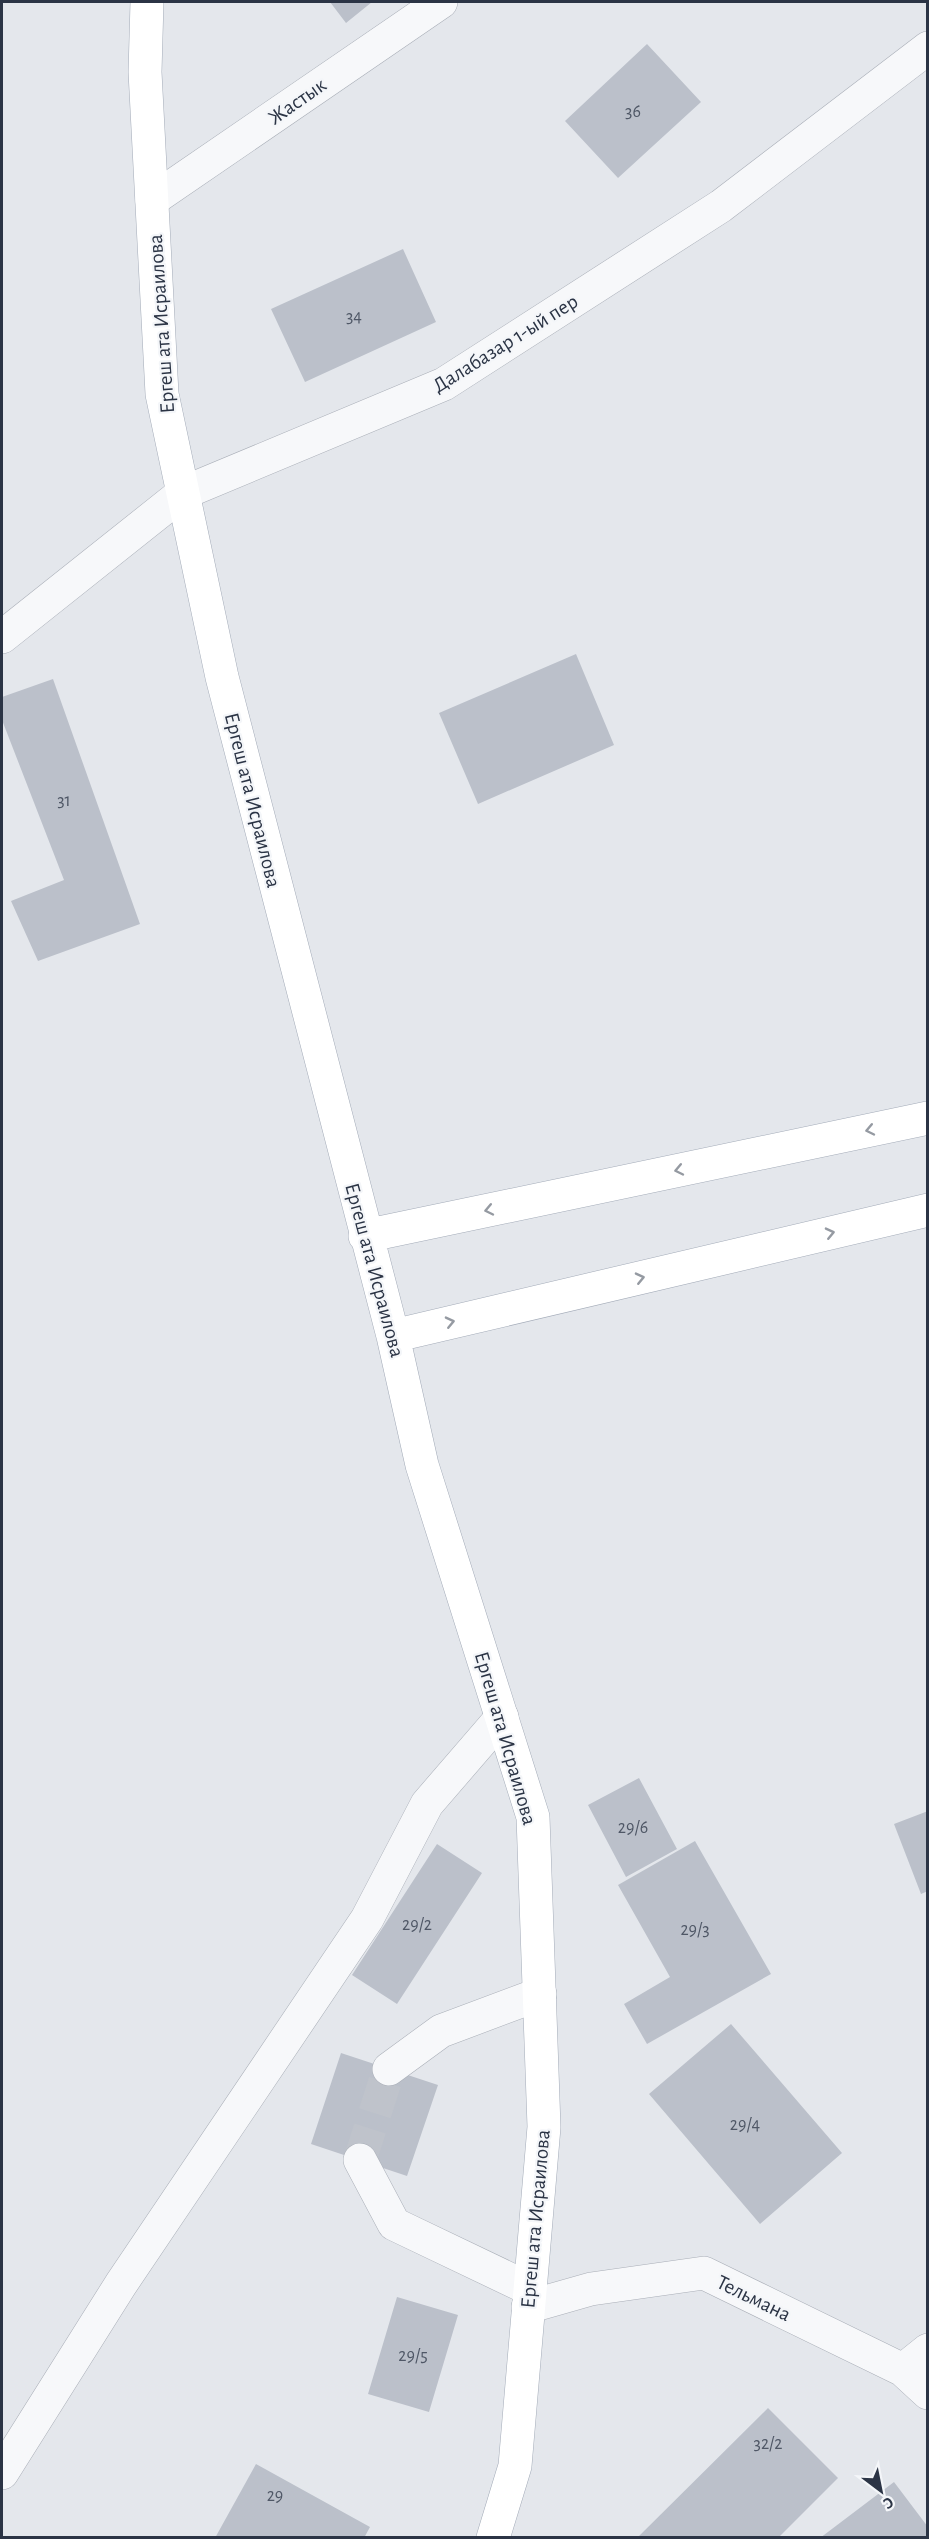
<svg xmlns="http://www.w3.org/2000/svg" width="929" height="2539" font-family="'Alegreya Sans',sans-serif">
<rect width="100%" height="100%" fill="#e4e7ec"/>
<path fill="#bbc0ca" d="M330 2H372L346 23Z
M647 44 701 102 618 178 565 121Z
M403 249 436 322 305 382 271 309Z
M576 654 614 745 478 804 439 713Z
M53 679 140 924 38 961 11 901 64 880 2 720V697Z
M639 1778 677 1849 626 1877 588 1805Z
M928 1811V1891L921 1894 894 1824Z
M695 1841 771 1974 647 2044 624 2004 670 1977 618 1885Z
M437 1844 482 1873 397 2004 352 1975Z
M731 2024 842 2153 760 2224 649 2094Z
M341 2053 438 2085 407 2176 311 2144Z
M397 2297 458 2315 429 2412 368 2394Z
M768 2408 838 2478 778 2538H637Z
M256 2464 370 2527 364 2538H215Z
M894 2482 928 2527V2538H820Z"/>
<g fill="none" stroke-linecap="round" stroke-linejoin="round">
<path stroke="#bfc3cb" stroke-width="33" stroke-dasharray="33 16" stroke-linecap="butt" d="M360 2160 389 2069"/>
<g stroke="#a9aeb7" stroke-width="34">
<path id="minor" d="M152 200 441 2
M2 637 183 493 444 384 721 206 928 48
M389 2069 441 2031 540 1994
M360 2160 394 2224 530 2289
M528 2307 591 2289 704 2273 903 2370 928 2393
M903 2370 928 2350
M2 2473 121 2284 367 1919 427 1804 502 1717"/>
</g>
<g stroke="#a3abb8" stroke-width="34">
<path id="major" d="M147 2 145 72 162 394 222 677 393 1336 422 1465 533 1817 544 2127 515 2466 493 2538
M365 1236 928 1118
M393 1336 928 1210"/>
</g>
<use href="#minor" stroke="#f7f8fa" stroke-width="33"/>
<use href="#major" stroke="#fff" stroke-width="33"/>
</g>
<defs><path id="oneway-chevron" d="M-2-3.5L2.5 0L-2 3.5" fill="none" stroke-width="1.6" stroke-linecap="round" stroke-linejoin="round" transform="scale(1.5)"/></defs>
<g stroke="#959aa2">
<use href="#oneway-chevron" transform="translate(870 1130) rotate(168)"/>
<use href="#oneway-chevron" transform="translate(679 1170) rotate(168)"/>
<use href="#oneway-chevron" transform="translate(489 1210) rotate(168)"/>
<use href="#oneway-chevron" transform="translate(830 1233) rotate(-13)"/>
<use href="#oneway-chevron" transform="translate(640 1278) rotate(-13)"/>
<use href="#oneway-chevron" transform="translate(450 1322) rotate(-13)"/>
</g>
<g text-anchor="middle" stroke-width="4.5" stroke-linejoin="round" paint-order="stroke">
<g font-size="18" fill="#4f5766">
<text x="633" y="117">36</text>
<text x="354" y="322">34</text>
<text x="64" y="806">31</text>
<text x="633" y="1833">29/6</text>
<text x="417" y="1930">29/2</text>
<text x="695" y="1935">29/3</text>
<text x="745" y="2130">29/4</text>
<text x="413" y="2361">29/5</text>
<text x="768" y="2449">32/2</text>
<text x="275" y="2501">29</text>
</g>
<g font-size="21" fill="#2b3445" stroke="#f4f6f9">
<text transform="translate(297 101) rotate(-35)" y="7">Жастык</text>
<text transform="translate(161 324) rotate(-94)" y="7">Ергеш ата Исраилова</text>
<text transform="translate(505 343) rotate(-32)" y="7">Далабазар 1-ый пер</text>
<text transform="translate(253 800) rotate(76)" y="7">Ергеш ата Исраилова</text>
<text transform="translate(375 1270) rotate(75)" y="7">Ергеш ата Исраилова</text>
<text transform="translate(506 1738) rotate(74)" y="7">Ергеш ата Исраилова</text>
<text transform="translate(535 2219) rotate(-85)" y="7">Ергеш ата Исраилова</text>
<text transform="translate(754 2298) rotate(26)" y="7">Тельмана</text>
</g>
</g>
<rect width="929" height="2539" fill="none" stroke="#2b3445" stroke-width="6"/>
<g transform="translate(881 2491) rotate(148)" stroke="#f4f6f9" stroke-width="4.5" paint-order="stroke">
<path d="M0-4.5L10 22L0 15L-10 22Z" fill="#2b3445"/>
<text y="-9" font-size="16" font-weight="bold" text-anchor="middle" fill="#2b3445">С</text>
</g>
</svg>
